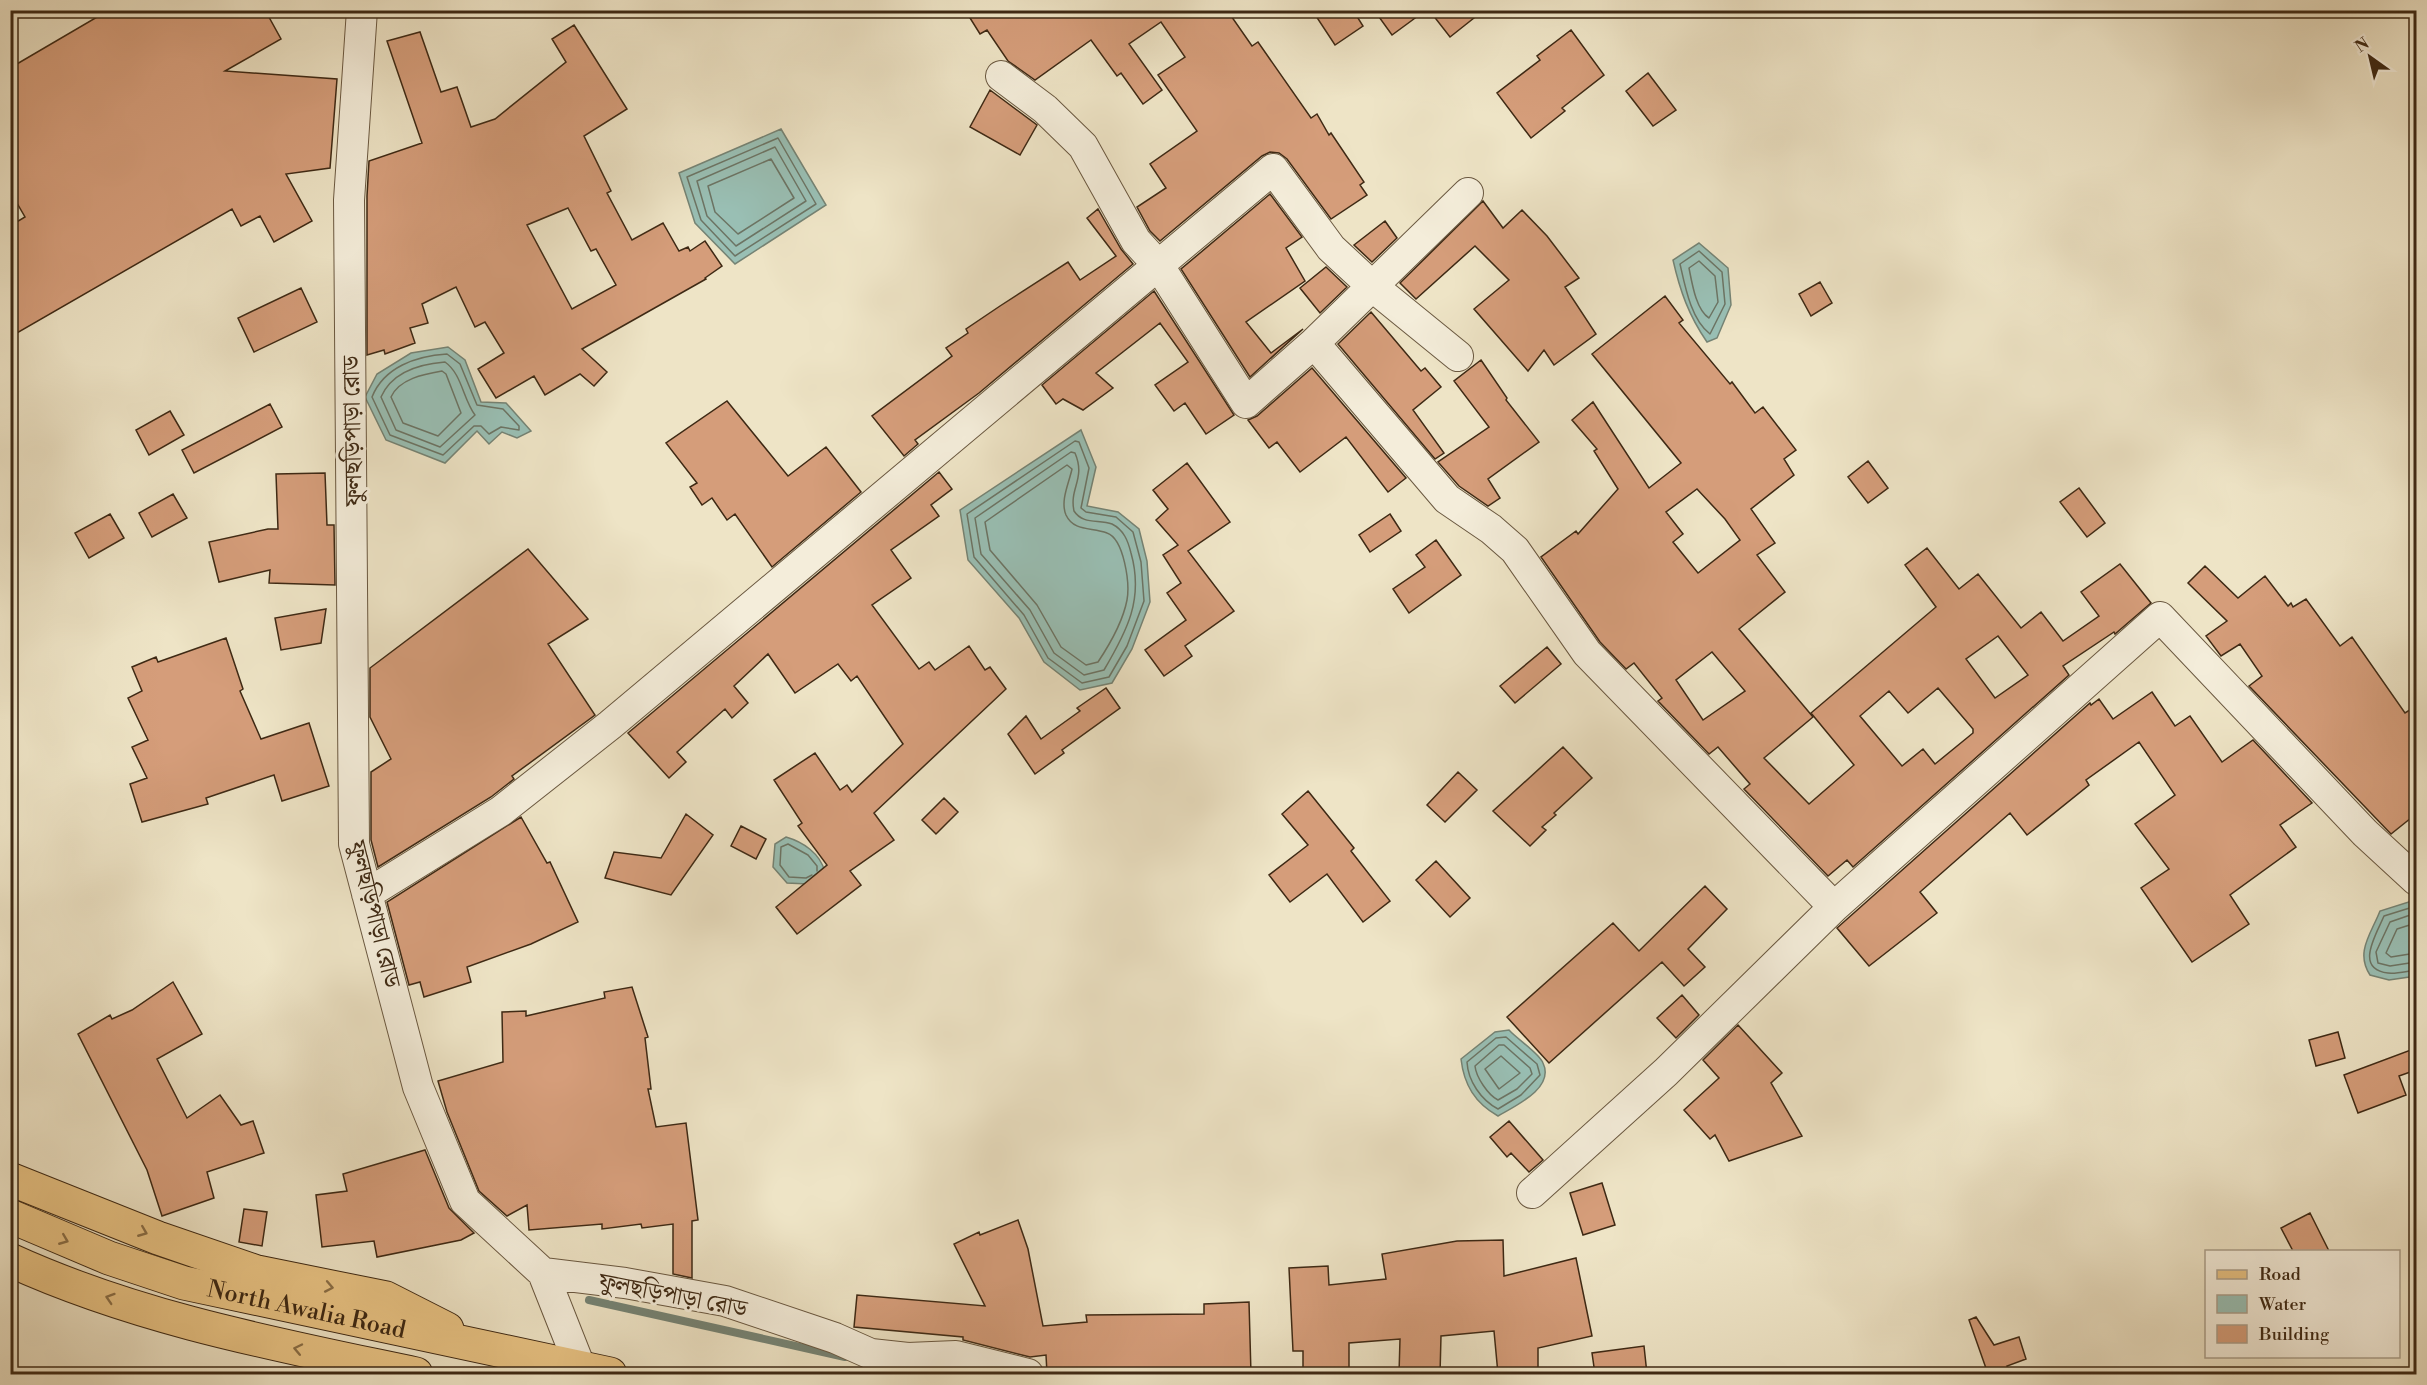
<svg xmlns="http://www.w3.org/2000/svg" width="2427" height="1385" font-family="'Libre Bodoni','Noto Serif Bengali',serif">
<rect width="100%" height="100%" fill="#eee4c6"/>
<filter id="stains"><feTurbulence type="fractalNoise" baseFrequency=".00333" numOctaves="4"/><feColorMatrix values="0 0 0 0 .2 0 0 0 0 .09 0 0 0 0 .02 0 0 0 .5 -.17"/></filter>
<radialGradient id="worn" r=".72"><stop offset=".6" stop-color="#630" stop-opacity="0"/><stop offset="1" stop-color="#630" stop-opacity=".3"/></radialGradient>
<path fill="#99bfb4" stroke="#758374" stroke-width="1.5" d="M781 129 826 205 735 264 695 223 679 173Z
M1699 243 1728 268 1731 305 1717 338 1707 342C1689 316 1680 291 1673 260Z
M448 347 465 360 481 402 506 403 531 431 517 438 502 432 489 444 477 431 445 463 386 440 365 397 377 374 411 353Z
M1081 430 1096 467 1087 506 1118 512 1139 529 1147 561 1150 602 1132 649 1112 683 1080 690 1044 662 1019 618 968 560 960 510Z
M786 837C803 842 820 853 825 872L808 884 787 883 773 867 775 844Z
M2415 900 2416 976 2389 980 2370 975C2355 952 2371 934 2380 911Z
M1509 1030C1517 1039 1540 1054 1543 1063 1555 1088 1515 1106 1498 1116 1475 1103 1464 1085 1461 1059L1495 1032Z"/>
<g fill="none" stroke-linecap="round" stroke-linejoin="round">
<path stroke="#6c7464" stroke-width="1.5" d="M778 138 816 204 735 256 701 220 687 177Z
M775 147 806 201 736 246 707 216 697 181Z
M771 159 794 198 738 234 715 212 708 186Z
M1699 251 1722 272 1725 304 1710 334C1691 320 1685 286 1680 264Z
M1699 261 1715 276 1718 302 1709 318C1696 310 1692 283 1689 268Z
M447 354 460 364 477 405 503 409 519 426V430L501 427 489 434 481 426H474L443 455 390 435 372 397C384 367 416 356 447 354Z
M445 362C462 374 463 399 475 415L440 447 396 430 381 397C392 372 419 364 445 362Z
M442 371 446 374 461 413 438 436 403 423 391 397C399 379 424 374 442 371Z
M1075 441 1079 442 1089 468 1081 508 1086 512 1116 517 1133 532 1141 562 1144 601 1127 646 1109 677 1082 683 1048 658 1024 615 974 557 967 514Z
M1071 452 1075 453C1086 479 1069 488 1074 511 1083 525 1099 519 1112 524 1124 530 1128 541 1131 553 1144 599 1127 631 1104 670L1084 675 1054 653 1030 610 981 554 975 518Z
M1067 465 1072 469C1069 483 1060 501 1066 515 1074 532 1092 527 1107 533 1124 539 1130 583 1127 600 1123 621 1110 644 1098 662L1086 665 1061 647 1037 605 990 550 985 522Z
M812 875 806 878 789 877 780 865 781 847 788 844 808 855 817 866V871
M2416 906 2384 916C2376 935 2354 969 2388 973 2397 974 2407 971 2416 970
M2416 913 2390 922 2376 952 2378 963 2390 966 2416 962
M2416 923 2397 929 2386 953 2391 957 2416 953
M1506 1037 1537 1064 1540 1075 1521 1095 1498 1109C1481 1100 1468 1081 1467 1062L1496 1038Z
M1499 1045H1504L1530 1068 1532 1074 1517 1089 1498 1100C1488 1095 1476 1077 1475 1066Z
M1501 1056 1520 1073 1499 1089 1485 1069Z"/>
<path stroke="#758374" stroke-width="8" d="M589 1300 845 1357
M910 1370 929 1374"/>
</g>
<path fill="#d59d7a" stroke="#3e2914" stroke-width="1.5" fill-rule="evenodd" d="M109 10H265L281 39 225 71 337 79 330 168 286 174 312 221 274 242 260 216 241 226 232 209 10 337V226L25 217 10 191V68Z
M965 10H1227L1252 46 1258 42 1311 118 1317 114 1329 135 1331 133 1364 182 1360 185 1367 195 1331 219 1287 159 1279 153 1270 152 1262 156 1160 241 1150 231 1137 207 1166 188 1150 164 1197 131 1158 75 1185 57 1161 22 1129 44 1162 90 1143 104 1121 73 1117 76 1091 40 1035 80 1008 61 987 30 980 34Z
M1312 10H1353L1363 26 1335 45Z
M1374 10H1426L1392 35Z
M1429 10H1484L1450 37Z
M574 25 627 109 584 136 611 191 607 193 632 240 663 223 679 251 688 247 690 251 705 241 722 266 705 278 706 279 582 349 607 372 594 386 580 374 545 395 534 376 496 398 478 369 504 353 485 322 475 327 456 287 422 304 428 323 410 328 415 343 385 354 384 350 367 355V196L369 161 422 143 387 41 420 32 441 92 457 87 471 127 495 119 566 62 552 39ZM568 208 591 251 596 249 616 285 572 309 527 225Z
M1571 30 1604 75 1562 108 1565 111 1531 138 1497 93 1540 60 1537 56Z
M1648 73 1676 110 1653 126 1626 91Z
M990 90 1037 125 1020 155 970 127Z
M1270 194 1302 237 1286 248 1305 281 1246 322 1271 353 1303 329 1250 377 1181 269Z
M1483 201 1503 228 1522 210 1547 236 1579 278 1565 287 1596 334 1554 365 1544 350 1528 371 1474 309 1509 280 1475 246 1416 299 1400 283Z
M1098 209 1121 249 1133 264 979 393 915 440 918 444 904 456 872 416 952 356 946 348 968 333 966 329 1000 306 1068 262 1080 280 1116 256 1087 218Z
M1385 221 1397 238 1372 262 1354 245Z
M1326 267 1347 287 1320 313 1300 288Z
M1820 282 1832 303 1811 316 1799 294Z
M301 288 317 322 254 352 238 318Z
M1154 291 1234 415 1206 434 1185 403 1174 411 1155 385 1188 362 1160 323 1096 373 1113 388 1083 410 1063 399 1056 404 1042 385Z
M1665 296 1683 320 1679 323 1730 384 1732 382 1755 413 1763 407 1796 450 1784 459 1794 475 1751 509 1775 543 1757 555 1785 592 1739 629 1813 717 1764 758 1809 804 1854 765 1811 713 1936 607 1905 565 1927 548 1959 589 1978 574 2021 628 2041 612 2063 641 2099 616 2081 592 2120 564 2151 603 2115 634 2114 632 2063 666 2069 675 1853 867 1847 860 1828 876 1744 789 1750 784 1718 747 1709 754 1658 701 1662 698 1634 663 1626 669 1600 642 1541 557 1576 531 1578 534 1618 489 1594 451 1597 449 1572 420 1593 402 1649 488 1681 463 1592 354ZM1697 489 1725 519 1740 540 1698 573 1673 542 1683 534 1666 512ZM1998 636 2028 675 1995 698 1966 659ZM1712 652 1745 691 1703 720 1676 680ZM1938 688 1973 729V733L1935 764 1923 749 1902 766 1860 716 1889 691 1908 713Z
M1371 312 1421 371 1425 368 1441 387 1413 410 1444 453 1435 459 1338 344Z
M1481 360 1507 398 1506 400 1539 442 1488 479 1500 498 1488 506 1459 486 1438 462 1489 427 1454 381Z
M1312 368 1406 478 1388 492 1346 437 1300 472 1277 442 1269 448 1248 420 1257 416Z
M727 401 788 476 826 447 861 492 772 567 735 514 727 520 712 498 702 505 690 487 697 483 666 443Z
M270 404 282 427 194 473 182 450Z
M170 411 184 435 149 455 136 430Z
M1868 461 1888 488 1868 503 1848 477Z
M1187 463 1230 522 1188 551 1234 611 1185 646 1192 656 1164 676 1145 650 1186 620 1167 593 1181 583 1163 555 1178 545 1156 520 1168 509 1153 490Z
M939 472 952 489 931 505 939 516 891 550 911 578 872 605 919 669 929 662 935 670 969 646 985 670 990 667 1006 689 874 813 894 840 850 871 861 885 797 934 776 907 827 865 798 826 802 823 774 780 815 753 840 790 847 785 852 792 903 744 857 676 851 681 838 664 795 693 768 654 734 686 748 703 732 718 725 709 677 752 686 762 669 778 628 733Z
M325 473 327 525H334L335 585 269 583 270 570 219 582 209 542 268 529H278L276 474Z
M2079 488 2105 523 2087 537 2060 502Z
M173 494 187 518 152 537 139 513Z
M110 514 124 538 89 558 75 533Z
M1390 514 1401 531 1370 552 1359 535Z
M1436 540 1461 575 1409 613 1393 589 1425 567 1416 555Z
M528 549 588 619 548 644 595 715 512 776 514 779 491 797 378 867 371 840V772L391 759 370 717V668Z
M2205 566 2238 598 2265 576 2288 606 2291 603 2293 607 2306 599 2340 646 2352 637 2405 713 2416 706V814L2391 834 2249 686 2262 676 2240 644 2221 656 2206 636 2227 621 2188 583Z
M326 609 321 643 281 650 275 618Z
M226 638 243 689 240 691 261 739 309 723 329 786 282 801 274 775 206 798 208 804 142 822 130 784 147 778 132 747 148 740 128 698 142 691 132 667 156 657 158 662Z
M1547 647 1561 664 1515 703 1500 686Z
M1106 688 1120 708 1062 750 1064 753 1035 774 1008 734 1026 716 1041 739 1080 711 1077 708Z
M2152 692 2175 726 2190 716 2222 762 2253 740 2312 803 2280 825 2296 847 2230 895 2249 924 2192 962 2141 888 2169 869 2135 824 2175 795 2139 742 2086 780 2089 785 2027 835 2010 813 1920 892 1937 913 1869 966 1837 928 1846 920 2090 703 2091 705 2099 699 2113 719Z
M1563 747 1592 778 1554 813 1556 815 1542 827 1546 830 1530 846 1493 811Z
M1458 772 1477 790 1445 822 1427 805Z
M1308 791 1354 848 1351 851 1390 901 1363 922 1327 874 1290 902 1269 875 1308 845 1282 814Z
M944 798 958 812 936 834 922 820Z
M686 814 713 835 671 895 605 878 614 852 661 858Z
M521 817 547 863 550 862 578 922 531 944 467 967 471 982 424 997 420 982 409 985 387 902Z
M741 826 766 839 756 859 731 846Z
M1436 861 1470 898 1450 917 1416 880Z
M1705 886 1727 909 1688 949 1705 967 1684 986 1662 962 1549 1063 1507 1017 1613 923 1639 951Z
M173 982 202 1034 157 1059 187 1118 220 1095 241 1125 253 1121 264 1153 207 1172 214 1198 162 1216 147 1170 78 1034 110 1015 112 1019 132 1010Z
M632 987 648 1037 645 1038 651 1089H648L656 1127 686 1123 698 1220 692 1221V1278L673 1274V1224L642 1228 641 1224 602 1229V1224L529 1230 527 1205 507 1216 479 1191 447 1112 438 1081 503 1062 502 1012 526 1011V1016L605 998 604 992Z
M1682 995 1699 1015 1676 1038 1657 1018Z
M1738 1025 1782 1073 1771 1083 1802 1136 1729 1161 1715 1135 1710 1139 1684 1110 1719 1078 1703 1060Z
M2338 1032 2345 1058 2316 1066 2309 1040Z
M2416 1048V1070L2399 1076 2406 1095 2358 1113 2344 1075Z
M1509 1121 1543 1160 1529 1172 1511 1153 1507 1157 1490 1137Z
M425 1150 449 1208 474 1233 461 1240 377 1257 374 1241 322 1247 316 1195 347 1191 343 1174Z
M1602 1183 1615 1225 1583 1235 1570 1193Z
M244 1209 267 1212 262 1246 239 1242Z
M2310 1213 2329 1251H2293L2281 1228Z
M1018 1220 1028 1249 1043 1326 1087 1322 1086 1315 1204 1314V1304L1249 1302 1251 1374H1089V1369L1047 1373 1046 1355 1030 1357 963 1340V1337L854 1327 857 1295 985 1306 954 1244 979 1232 980 1235Z
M1503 1240 1504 1276 1576 1258 1592 1336 1538 1348V1374H1498L1494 1331 1441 1336 1440 1374H1399L1400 1339 1349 1343V1374H1303V1351H1293L1289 1268 1328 1266 1329 1285 1386 1279 1382 1254 1457 1241Z
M1976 1317 1994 1345 2019 1337 2026 1359 2007 1366 2013 1374H1988L1969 1320Z
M1644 1346 1647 1374H1595L1592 1353Z"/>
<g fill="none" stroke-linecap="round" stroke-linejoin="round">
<g stroke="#6a5840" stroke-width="32">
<path id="minor" d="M362 10 349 200 354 844 418 1087 465 1201 543 1273 625 1283 725 1301 835 1338 871 1354 908 1358 956 1356 1028 1374
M1001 76 1045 109 1083 146 1136 241 1159 266 1246 403 1314 343 1468 193
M1314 343 1447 499 1491 529 1515 550 1587 653 1834 907
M367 894 501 811 610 725 1273 169 1331 248 1372 286 1458 356
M1532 1193 1666 1072 1834 907 2160 617 2365 833 2416 880
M543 1273 581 1369"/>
</g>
<g stroke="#3e2914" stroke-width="35">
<g id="major">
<path d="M10 1179 158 1238 257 1272 386 1298 447 1329"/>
<path id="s1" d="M10 1216 109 1258 184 1283 610 1374"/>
<path d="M10 1260C139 1319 279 1345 416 1374"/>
</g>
</g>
<use href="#minor" stroke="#f4edda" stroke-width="30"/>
<use href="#major" stroke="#e7c283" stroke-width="33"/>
</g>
<defs><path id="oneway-chevron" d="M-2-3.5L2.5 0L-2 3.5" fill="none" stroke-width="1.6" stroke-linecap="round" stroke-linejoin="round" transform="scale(1.5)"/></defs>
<g stroke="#8a6e46">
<use href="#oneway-chevron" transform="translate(143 1232) rotate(22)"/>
<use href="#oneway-chevron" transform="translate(64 1240) rotate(22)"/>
<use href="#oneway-chevron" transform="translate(329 1287) rotate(11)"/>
<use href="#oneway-chevron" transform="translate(110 1298) rotate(-162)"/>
<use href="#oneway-chevron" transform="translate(298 1349) rotate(-168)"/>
</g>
<g text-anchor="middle" stroke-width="6" stroke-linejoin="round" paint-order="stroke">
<g font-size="24" fill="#3e2914" stroke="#f4edda">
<text transform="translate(352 431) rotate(-91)" y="8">ফুলছড়িপাড়া রোড</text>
<text transform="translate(375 914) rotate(76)" y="8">ফুলছড়িপাড়া রোড</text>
<text transform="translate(673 1295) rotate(11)" y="8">ফুলছড়িপাড়া রোড</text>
<text dy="8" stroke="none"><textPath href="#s1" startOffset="312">North Awalia Road</textPath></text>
</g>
</g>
<rect width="2427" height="1385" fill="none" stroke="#eee4c6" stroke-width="36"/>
<rect x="12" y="12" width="2403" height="1361" fill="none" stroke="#3e2914" stroke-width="3"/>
<rect x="18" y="18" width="2391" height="1349" fill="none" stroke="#3e2914" stroke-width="1.5"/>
<rect x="2205" y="1250" width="195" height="108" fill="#f4edda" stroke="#ab9f8b" stroke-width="1.5"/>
<rect x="2217" y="1270" width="30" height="9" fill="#e7c283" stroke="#ab9f8b" stroke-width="1.5"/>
<text x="2259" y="1280" font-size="18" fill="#3e2914">Road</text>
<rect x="2217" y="1295" width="30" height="18" fill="#99bfb4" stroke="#ab9f8b" stroke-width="1.5"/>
<text x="2259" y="1310" font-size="18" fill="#3e2914">Water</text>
<rect x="2217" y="1325" width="30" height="18" fill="#d59d7a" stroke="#ab9f8b" stroke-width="1.5"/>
<text x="2259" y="1340" font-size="18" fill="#3e2914">Building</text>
<g transform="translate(2370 57) rotate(326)" stroke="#f4edda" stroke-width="4.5" paint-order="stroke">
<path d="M0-4.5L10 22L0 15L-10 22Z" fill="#3e2914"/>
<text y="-9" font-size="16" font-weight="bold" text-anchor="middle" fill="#3e2914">N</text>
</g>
<rect width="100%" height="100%" filter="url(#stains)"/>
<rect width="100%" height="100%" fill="url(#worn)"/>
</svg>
